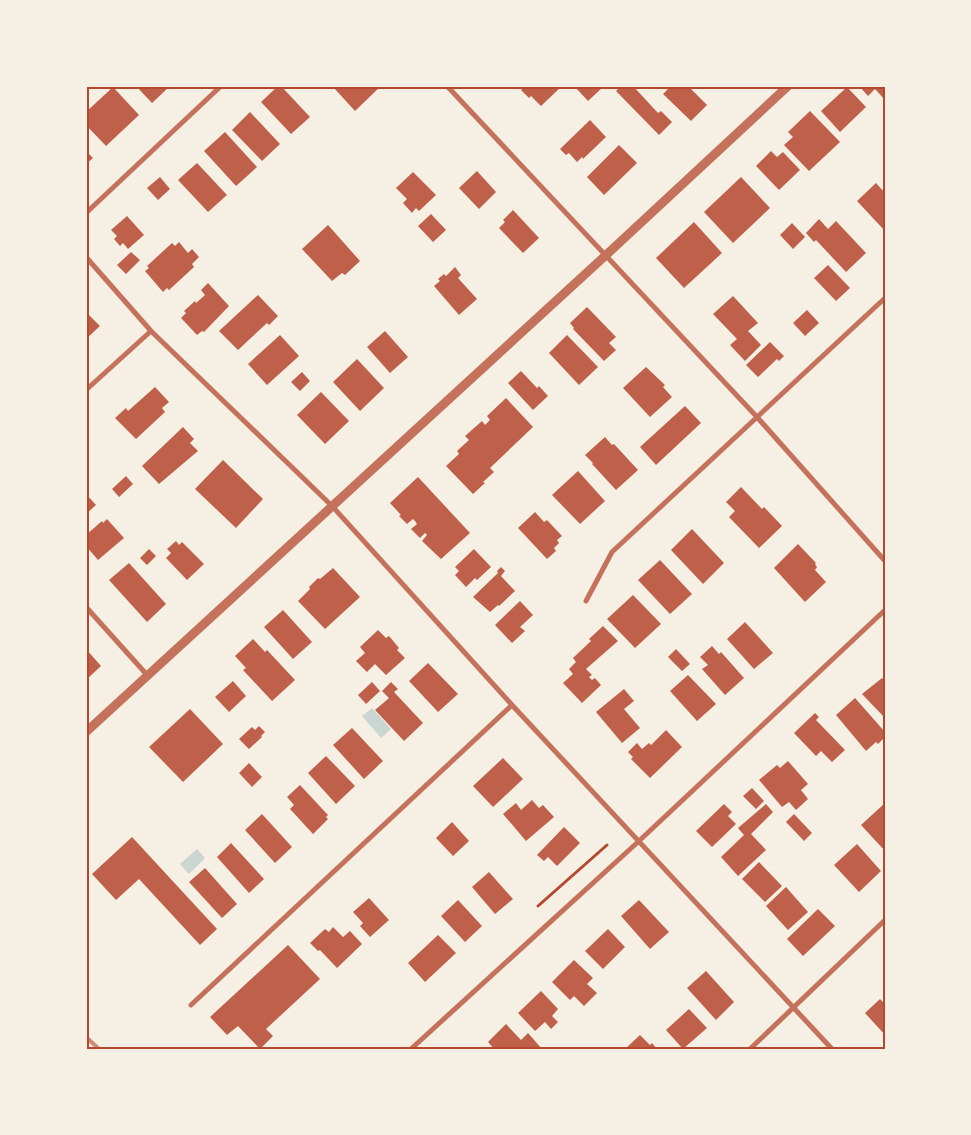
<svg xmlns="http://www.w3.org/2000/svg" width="971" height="1135" font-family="Poppins,sans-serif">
<rect width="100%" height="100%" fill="#f6efe4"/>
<path fill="#c9d6d2" d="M372 708 391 729 381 738 362 716Z
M197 849 205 858 189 874 180 864Z"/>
<path fill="#bf614a" d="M136 86H170L152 103Z
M278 86H281L310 117 291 134 261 102Z
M336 86H381L355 111 334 88Z
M525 86H562L541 106 531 96 529 98 521 90Z
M576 86H601L602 88 588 101 575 87Z
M621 86H633L658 113 661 111 672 122 659 135 616 91Z
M668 86H688L707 105 691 121 663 94 669 88Z
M859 86H885V100L875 89 868 96Z
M113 87 139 115 106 146 86 125V112Z
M847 87 866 107 840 132 821 111Z
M810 111 840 142 809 171 784 145 793 137 788 132Z
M250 112 280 144 262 161 232 130Z
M590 120 606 137 583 159 582 157 577 162 569 153 566 155 560 149Z
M225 132 257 167 236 186 204 151Z
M619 145 637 163 604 195 587 177Z
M86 151 93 158 86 164Z
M771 151 777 157 783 152 800 170 779 190 756 166Z
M197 163 227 195 208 212 178 180Z
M477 171 496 192 479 209 459 188Z
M413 172 436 195 419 211 416 208 412 213 403 203 407 199 396 188Z
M160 177 170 189 158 200 147 188Z
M741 177 770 208 733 243 704 212Z
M876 183 885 193V231L857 201Z
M513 210 539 238 523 253 499 228 505 222 503 220Z
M431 214 446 230 433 242 418 226Z
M127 216 144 235 128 249 123 243 120 246 114 239 117 236 111 230Z
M819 219 828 229 836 221 866 253 846 272 816 240 814 242 806 233Z
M694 222 722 253 684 288 656 258Z
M792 223 805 237 793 249 780 235Z
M328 225 360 261 345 275 342 273 332 281 302 249Z
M179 242 188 253 192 249 199 257 192 264 194 267 169 290 167 288 163 292 145 271 149 268 147 266 172 243 175 246Z
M131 252 140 260 126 274 117 265Z
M828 265 850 288 836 301 814 278Z
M455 267 461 275 458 278 477 299 459 315 434 286 440 281 438 279 444 274 446 276Z
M208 283 229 306 204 332 202 331 197 335 181 318 186 313 184 311 195 301 196 303 205 295 201 290Z
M258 295 278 316 269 325 267 323 238 350 219 331Z
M733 296 758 323 748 331 761 345 745 361 730 345 737 339 713 314Z
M587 307 616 337 609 343 616 350 604 361 573 329 574 328 570 323Z
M807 310 819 323 805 336 793 323Z
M86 312 100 326 86 339Z
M385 331 408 357 390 373 367 347Z
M280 335 299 356 267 385 248 364Z
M567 335 598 367 579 385 549 353Z
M770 342 784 356 779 361 777 359 758 377 746 365Z
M357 359 384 388 360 411 333 382Z
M646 367 665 385 663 387 672 397 650 417 623 388Z
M521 371 537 388 539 386 548 396 533 410 508 383Z
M302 372 310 381 300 391 291 382Z
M155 387 169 402 162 408 165 412 136 439 115 418 126 408 128 411Z
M321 392 349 421 325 444 297 415Z
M506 398 533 427 490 468 494 472 483 482 485 483 473 494 446 466 459 454 457 451 469 440 465 436 482 421 485 425 490 420 487 416Z
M685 406 701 423 656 465 640 447Z
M183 427 194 439 190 443 198 451 159 484 142 466Z
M605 437 612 445 614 444 638 470 616 490 592 464 593 463 585 455Z
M223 460 263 499 236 528 195 489Z
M578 471 605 501 580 524 552 495Z
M126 476 133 484 119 497 112 489Z
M418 477 470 533 441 559 422 541 427 535 425 533 420 538 411 529 417 524 415 521 413 519 407 524 399 516 401 515 390 503Z
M741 487 762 509 764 507 782 526 759 548 729 517 735 511 726 502Z
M86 494 96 505 86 514Z
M535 512 544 522 547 520 562 536 557 540 559 543 554 548 556 551 547 559 518 528Z
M107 519 124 538 98 560 86 546V535L102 521 103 523Z
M692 529 724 563 703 584 671 550Z
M176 541 179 545 182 542 204 564 187 580 166 558 171 553 167 549Z
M798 544 816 563 815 564 817 567 815 570 826 582 805 602 774 568Z
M149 549 156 556 147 565 140 558Z
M474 549 491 567 477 580 475 578 466 587 455 575 459 571 455 567Z
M660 560 692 594 670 614 638 580Z
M129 563 166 604 147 622 109 580Z
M501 567 505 571 501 576 515 591 499 606 498 605 490 612 473 597 498 573 497 571Z
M333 568 360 597 325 629 298 601 310 589 309 587 318 578 320 579Z
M633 595 661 624 635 648 607 619Z
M520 601 533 615 520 627 525 631 512 643 495 625Z
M283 610 312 642 293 659 264 627Z
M745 622 773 653 754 669 727 639Z
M603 626 618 641 586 669 592 675 589 677 592 680 595 678 601 685 582 703 563 683 573 674 569 669 576 662 573 658 591 641 589 639Z
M378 630 386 638 389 636 399 648 397 650 405 658 386 675 375 664 367 672 356 661 365 653 360 647Z
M253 639 265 652 267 650 295 680 272 701 243 670 246 668 235 656Z
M712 646 719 654 721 652 744 678 725 695 702 669 708 665 700 657Z
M86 649 101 666 86 680Z
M676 649 690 664 682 671 668 657Z
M428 663 458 694 438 712 409 681Z
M688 675 716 704 697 721 670 691Z
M882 678 885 681V718L862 694Z
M233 681 246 696 229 712 215 697Z
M372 682 380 691 366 704 358 695Z
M391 682 398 689 394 692 423 723 404 741 375 710 389 698 382 691Z
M624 689 634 701 624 709 640 728 622 743 596 712Z
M855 698 885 732V737L878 744 876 742 866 751 836 715Z
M190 709 223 744 183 782 149 747Z
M815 713 819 717 816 720 845 750 832 762 821 751 816 756 794 733Z
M259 726 265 732 261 736 262 737 249 749 239 739 252 727 255 730Z
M352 728 383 761 364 779 333 745Z
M666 730 682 747 650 778 631 759 633 757 628 752 637 743 642 749 649 743 651 745Z
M326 756 355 786 336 804 308 773Z
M503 758 523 779 493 807 473 786Z
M788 761 808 784 801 790 808 799 796 810 789 802 782 807 759 780 777 765 780 768Z
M249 763 262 777 252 787 239 773Z
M300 785 328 815 326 817 328 819 313 834 290 809 294 805 287 797Z
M752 788 764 801 756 809 743 796Z
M532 800 539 808 543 805 554 817 526 841 503 814 516 803 521 810Z
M885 803V851L861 825Z
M724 804 732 812 728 816 736 824 712 847 696 831Z
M766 804 773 812 751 834 766 850 738 876 721 857 744 835 738 828Z
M262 814 292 847 275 863 245 830Z
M794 814 812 833 804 841 786 822Z
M452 822 469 841 453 856 436 838Z
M564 827 580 843 557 866 548 857 544 861 537 855Z
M132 837 217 929 200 945 139 879 116 900 92 874Z
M231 843 264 879 249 893 217 857Z
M857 844 881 871 859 892 834 865Z
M759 862 782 886 765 902 742 879Z
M205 868 237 904 222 918 189 882Z
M489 872 513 899 495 914 472 887Z
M786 887 808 912 788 930 766 906Z
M369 898 389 920 370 937 360 926 363 923 353 912Z
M458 900 482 926 465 942 441 916Z
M639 900 669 932 650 949 621 916Z
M818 909 835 926 803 956 787 939Z
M333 927 343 937 350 931 362 944 337 968 320 950 318 951 310 943 325 929 329 932Z
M608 929 625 947 603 969 585 951Z
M438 935 456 953 425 982 408 963Z
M288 945 320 979 266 1029 273 1036 260 1049 238 1026 227 1035 210 1017Z
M574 960 593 978 587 984 597 993 584 1006 574 996 570 1000 552 982Z
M706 971 734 1002 716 1020 687 988Z
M541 991 558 1009 552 1016 558 1022 551 1029 545 1022 535 1031 518 1013Z
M880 999 885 1004V1035L865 1013Z
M689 1009 707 1028 683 1049 666 1030Z
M506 1024 521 1040 528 1033 542 1049H494L488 1042Z
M640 1035 650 1045 652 1043 657 1049H625Z"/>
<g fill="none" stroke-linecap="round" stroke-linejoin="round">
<path stroke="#b5482f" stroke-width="3" d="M538 906 607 845"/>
<path stroke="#c5725c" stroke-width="5" d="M447 86 757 417 885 561
M86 213 221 86
M86 257 151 331 332 506 512 705 832 1049
M86 390 151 331
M586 601 612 552 885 298
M86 607 148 676
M191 1005 512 705
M411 1049 639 841 885 610
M750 1049 885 920"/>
<path stroke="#c5725c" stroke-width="9" d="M86 732 605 256 788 86"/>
<path stroke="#cf8b77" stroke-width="4" d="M86 1037 99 1049"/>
</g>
<rect width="971" height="1135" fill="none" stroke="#f6efe4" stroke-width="175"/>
<rect x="88" y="88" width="796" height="960" fill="none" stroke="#b5482f" stroke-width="2"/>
</svg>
